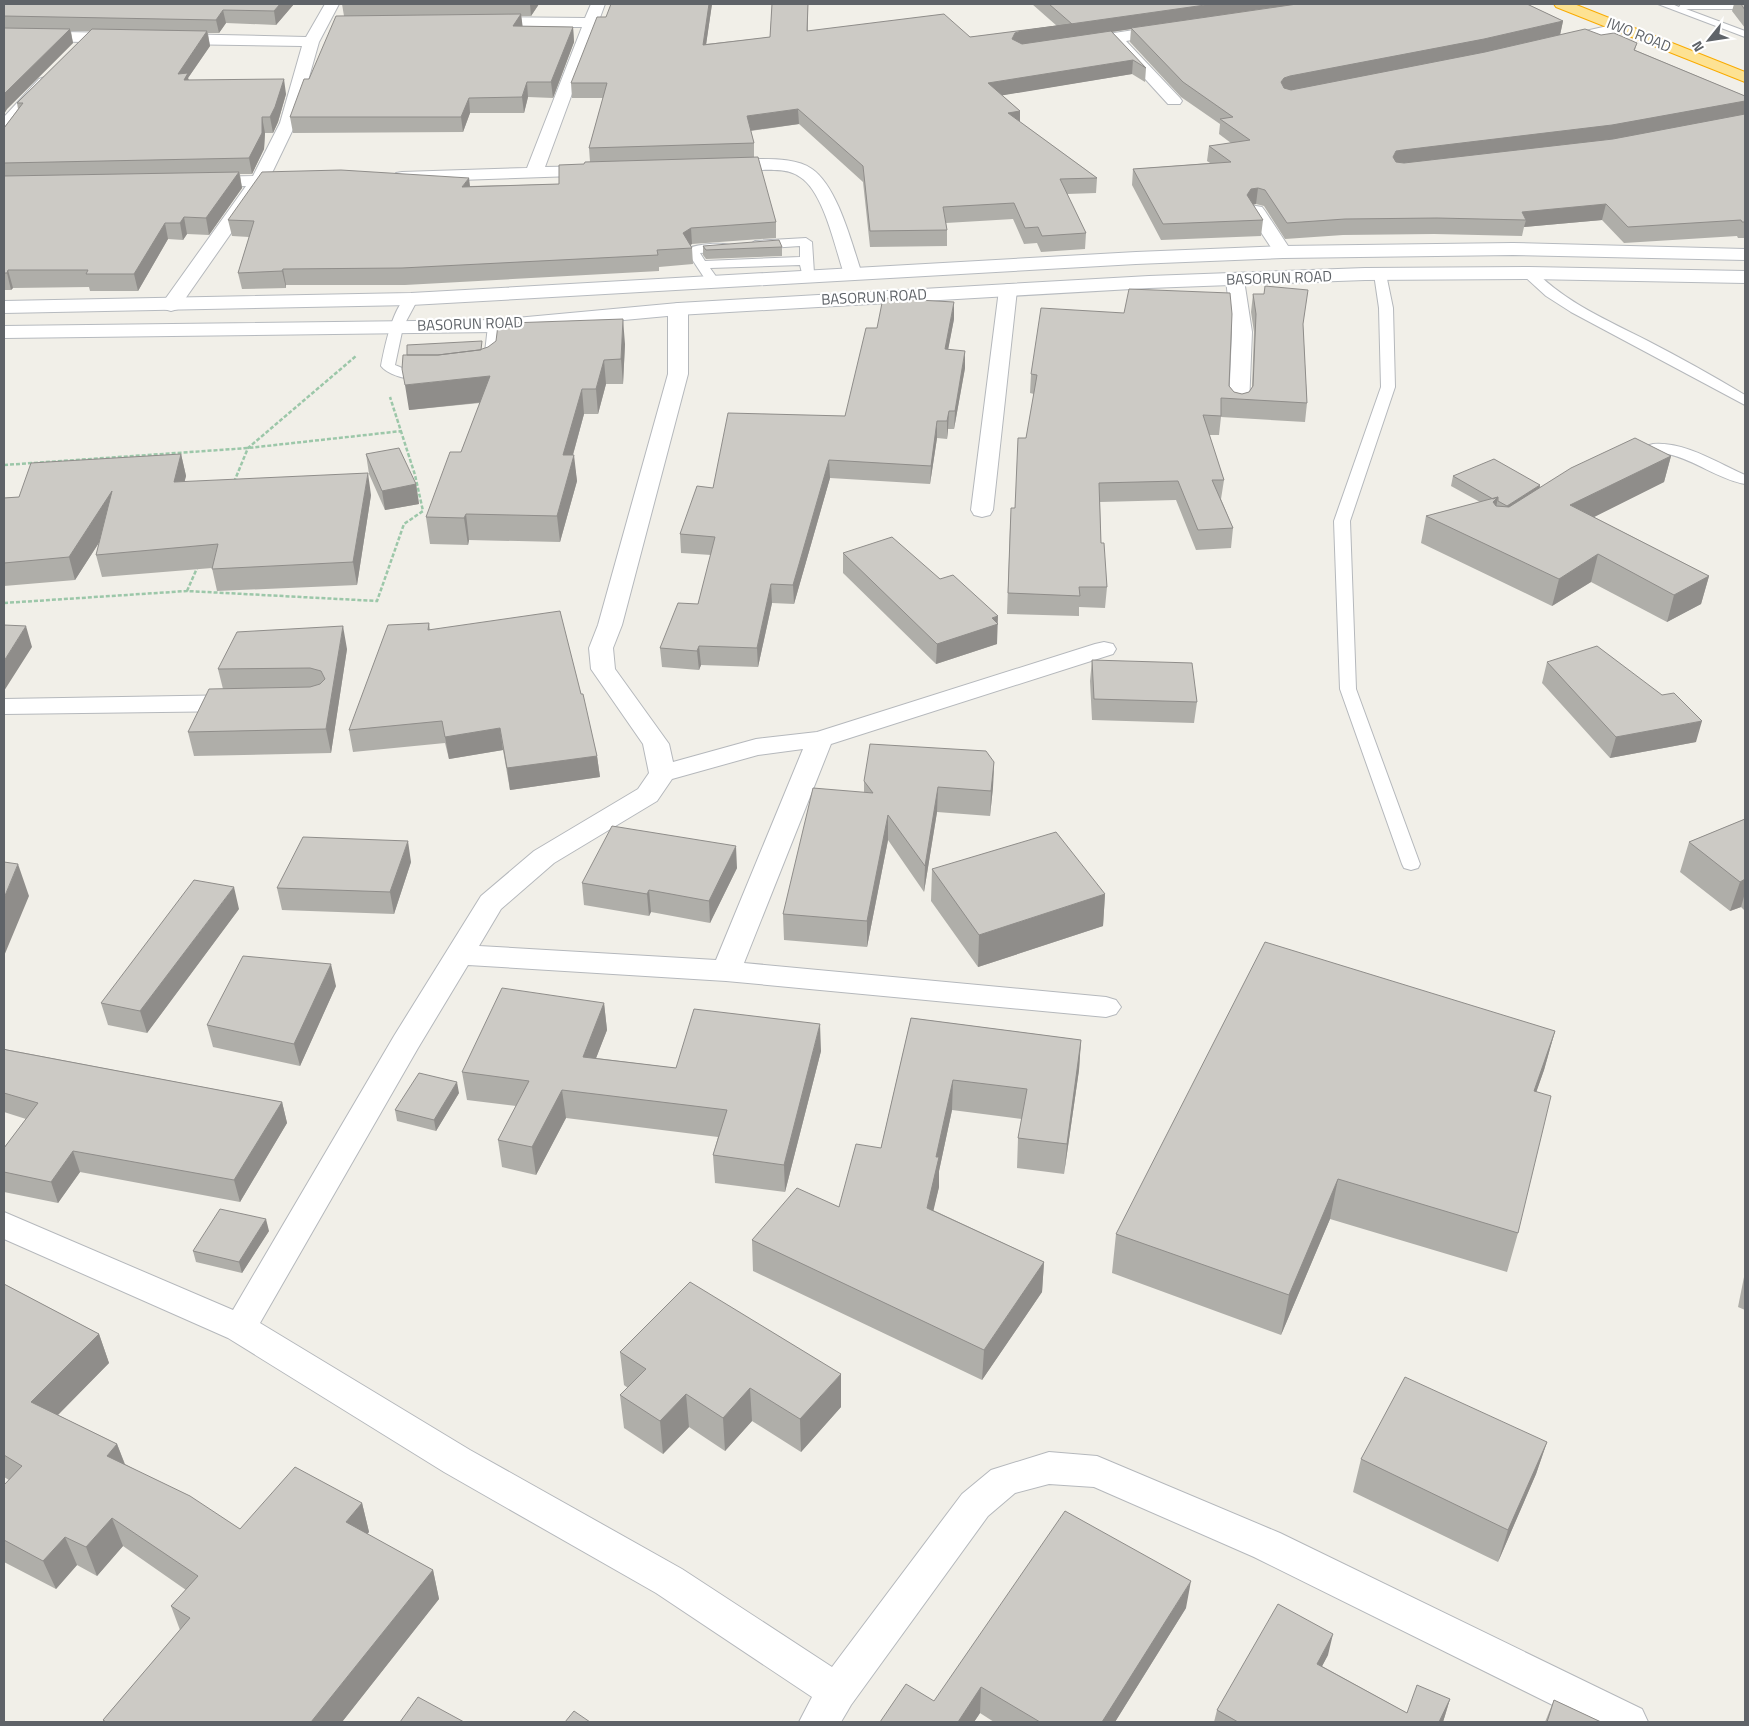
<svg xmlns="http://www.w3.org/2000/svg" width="1749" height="1726" font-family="'Titillium Web',sans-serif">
<rect width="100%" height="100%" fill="#f1efe8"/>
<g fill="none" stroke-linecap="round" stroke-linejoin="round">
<g stroke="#b5b8bc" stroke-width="2">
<path id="lane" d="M1658 4H1672L1679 7 1681 4H1745V9H1686L1745 31V37Z
M806 238 812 242 814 273 808 277 802 273 800 265 710 268 720 282 714 286 709 285 686 250C692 244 728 241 734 247L728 251 700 253 705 261 800 257V246L755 249 749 245 755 241Z
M1529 269 1534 270C1566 303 1607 320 1648 341 1681 358 1713 376 1745 395V405L1571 312 1546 296 1524 276 1523 273Z
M1380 270 1386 274 1393 308 1395 387 1350 521 1356 689 1420 864 1418 868 1411 870 1404 868 1402 864 1340 689 1334 521 1381 387 1379 308 1374 274Z
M411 295 418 299 403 327 395 365 407 370H433L435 373C425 385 390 378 381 366 384 350 394 299 411 295Z
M495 322 502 326C500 340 503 366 487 370L480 366 484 361 488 326Z
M1653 444C1684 441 1718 463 1745 475V484C1718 479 1695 460 1668 454 1650 450 1639 462 1626 459L1624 456 1633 450Z"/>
</g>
<g stroke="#b5b8bc" stroke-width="2">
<path id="street" d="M325 4H339L319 42 296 123 271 175 298 176 301 180 298 184 264 186 178 309 171 311 164 309 161 305 246 186 205 187 199 186 196 182 199 178 205 177 253 176 280 123 302 46 173 44 168 42 165 39 168 36 173 34 306 37Z
M591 4H605L545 167 597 166 603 167 606 171 603 175 402 182 396 181 393 177 396 173 402 172 527 168 582 27H485L480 25 477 22 480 19 485 17 585 18Z
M1621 23 1626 25 1629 28 1626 31 1559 46 1554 44 1551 41 1554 38Z
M1168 25 1173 27 1176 30 1173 33 1126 41 1180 98 1182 101 1180 104H1168L1116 47 1114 42 1080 48 1075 46 1072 43 1075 40 1080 38Z
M4 31 122 33 127 35 130 38 127 41 122 43 4 40Z
M45 77 51 79 53 82 51 85 10 130 4 131V117L39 79Z
M759 159C776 159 798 159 812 169 838 187 852 245 862 274L860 278 853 280 846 278 844 274C835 248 824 192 800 177 792 171 783 170 774 170 755 169 734 174 716 170L713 166 716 162Z
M1256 206 1262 207 1265 211 1292 252 1290 256 1283 258 1276 256 1274 252 1247 211 1250 207Z
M1235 274 1242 276 1244 280 1252 332 1249 405 1246 409 1239 411 1232 409 1229 405 1232 332 1226 280 1228 276Z
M1008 284 1015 286 1017 290 993 510 990 515 982 517 974 515 971 510 999 290 1001 286Z
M678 303 685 305 688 309V374L622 625 613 648 615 669 669 744 673 762 756 739 817 732 1095 644 1104 642 1113 644 1116 649 1113 654 831 744 744 963 1106 997 1116 1000 1121 1007 1116 1014 1106 1017 726 981 468 965 418 1048 260 1323 470 1450 682 1569 832 1667 962 1494 991 1470 1049 1452 1097 1456 1280 1533 1642 1709 1648 1722H1587L1254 1557 1094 1487 1049 1484 1015 1493 988 1516 851 1705 841 1722H799L812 1697 656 1593 444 1472 228 1338 4 1239V1212L233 1310 394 1036 481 896 534 851 638 789 649 773 643 744 591 669 589 648 598 625 668 374V309L671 305ZM803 749 716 960 479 946 501 909 554 863 657 801 672 779 758 755Z
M240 695 249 698 253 703 249 708 240 711 4 714V699Z"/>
</g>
<g stroke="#b6babf" stroke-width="2">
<path id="secondary" d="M1513 243 1745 249V260L1513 255 1283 258 1136 264 411 305 4 313V301L411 293 1136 252 1283 246Z
M1529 267 1745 271V283L1529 279 1365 280 1149 288 678 315 495 332 4 338V326L495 320 678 303 1149 276 1365 268Z"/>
</g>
<g stroke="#f9ab00" stroke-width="2">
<path id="highway" d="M1554 4H1574L1745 72V82L1556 7Z"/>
</g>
<path stroke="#9cc7a9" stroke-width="2.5" stroke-dasharray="4 2" stroke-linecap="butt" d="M4 465 248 448 402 431
M234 482 248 448 356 356
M187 591 198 566
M4 603 187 591 377 601 404 524 423 511 415 475 390 397"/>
<use href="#lane" fill="#fff" fill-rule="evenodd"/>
<use href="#street" fill="#fff" fill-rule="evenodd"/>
<use href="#secondary" fill="#fff" fill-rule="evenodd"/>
<use href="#highway" fill="#fde293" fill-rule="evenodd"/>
</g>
<path fill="#afaea9" d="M4 4H294L276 25 226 23 219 33H208L210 46 188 78 189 80 286 94 278 122 273 133H265L264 149 252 174H240L242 188 209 235 187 234 183 240 168 239 138 291H90L89 287 13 288 11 290H4V128L18 109 17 103 90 31H71L73 43 7 109 4 114Z
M342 4H539L531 16H521L522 26 573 27 574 42 553 98 528 97 524 113H470L463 132 293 133 290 117 309 79 344 16Z
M712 4 706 44 770 37 772 4H808V31L970 37 1057 26 1032 4H1527L1563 21 1560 35H1601L1637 43 1635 50 1745 96V238H1738L1737 236 1624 243 1602 220 1524 227 1522 236 1434 234 1343 235 1285 239 1264 206 1256 204 1253 205 1263 220 1261 236 1161 240 1132 185 1133 169 1210 163 1207 161 1209 146 1231 143 1219 134 1220 124 1181 97 1130 42 1131 29 1112 32 1146 68 1145 82 1132 74 1002 95 1020 111V122L1097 178 1096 193 1067 194 1086 233 1085 249 1041 252 1037 243 1024 244 1013 219 946 223 947 230V246L870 247 863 182 799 124 751 131 754 143V157L776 222V238L692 244 690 245 692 248 693 264 659 267V271L405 285H286V288L242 289 238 273 249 237 232 236 228 220 470 186 559 184 584 164 590 162 589 148 603 98H572L571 83 606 17Z
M1734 4H1745V28L1732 11Z
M703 246 782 247V256L706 259 703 255Z
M1253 294 1303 325 1307 403 1305 422 1221 417 1219 435H1209L1224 480 1221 499 1233 528 1231 548 1196 550 1176 500 1100 502 1101 543 1107 587 1105 608 1079 607V616L1007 614 1010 528 1015 508 1034 394 1030 393 1031 374 1229 386 1234 392 1242 394 1249 392 1252 388 1254 332 1251 312Z
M954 319 948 349 965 368 954 429H948L947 439 937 438 930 484 830 478 794 604 772 603 758 667 701 665 699 670 662 667 660 648 698 604 711 555 681 553 680 534 713 488 845 416 877 328Z
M625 344 623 384H606L598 414H584L573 455 577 481 560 542 469 540 468 545 430 544 426 517 461 452 480 403 409 410 483 349Z
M181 454 186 476 184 482 371 495 357 585 217 591 212 568 102 577 96 555 100 541 75 580 4 586V498L19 497Z
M366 454 416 484 419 504 385 510 369 474Z
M1671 456 1664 482 1594 517 1709 576 1701 604 1667 622 1591 582 1552 606 1421 543 1426 516 1480 502 1451 486 1453 476 1540 485V487Z
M843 553 940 579 997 623V644L936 664 843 573Z
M429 623 430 630 581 694 597 756 600 777 510 790 503 750 449 759 445 743 353 752 349 730Z
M347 649 331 753 194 756 188 732 223 689 218 669Z
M1092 660 1197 702 1194 723 1092 720 1090 681Z
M1547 662 1696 742 1610 758 1542 683Z
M994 762 993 787 990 816 937 812 924 892 888 840 867 947 784 940 783 914 864 792V781Z
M1745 819V911L1741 907 1730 911 1680 872 1689 842Z
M411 862 394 914 282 910 277 888Z
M737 868 710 923 651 912 649 916 584 905 582 883Z
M932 869 1105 894 1103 926 978 967 931 901Z
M239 909 147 1033 108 1025 101 1003Z
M336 986 300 1066 213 1047 207 1025Z
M604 1003 607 1030 596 1058 676 1068 821 1051 785 1192 715 1183 713 1155 718 1137 566 1118 536 1175 502 1167 498 1140 516 1106 467 1100 462 1072Z
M911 1018 1081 1040 1079 1070 1064 1174 1017 1168 1018 1138 1022 1119 952 1110 939 1171V1187L933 1210 1044 1262 1042 1292 982 1380 753 1271 752 1240 839 1207 881 1148Z
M1555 1031 1544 1070 1536 1092 1518 1233 1507 1272 1330 1219 1281 1335 1112 1273 1116 1234Z
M4 1049 282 1102 287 1123 240 1202 80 1172 58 1203 4 1192V1148L26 1119 4 1112Z
M459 1093 436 1131 397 1121 395 1110Z
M269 1231 242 1273 196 1262 193 1251Z
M1745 1272V1310L1738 1307Z
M4 1284 99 1334 109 1363 58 1415 117 1444 125 1464 240 1529 362 1503 369 1532 367 1534 433 1570 439 1599 342 1722H103V1720L180 1630 171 1606 186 1590 123 1546 97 1576 77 1565 56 1589 4 1562V1485L9 1480 4 1477Z
M620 1352 841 1407 801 1452 752 1421 725 1451 689 1427 663 1454 624 1428 620 1395 628 1388 624 1385Z
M1547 1442 1536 1474 1498 1562 1353 1492 1361 1459Z
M1186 1608 1115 1722H994L980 1713 974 1722H880L934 1701Z
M1328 1655 1322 1666 1407 1713 1450 1699 1443 1722H1214L1217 1710Z
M1554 1700 1601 1722H1545Z"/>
<path fill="#8f8d8a" d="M280 4H294L276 25 274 11Z
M530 4H539L531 16Z
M709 4H712L704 59 703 45Z
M1212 4H1309L1131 28V29L1021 45 1012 39 1015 33 1021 31Z
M223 10 226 23 219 33 216 20Z
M521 14 523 29 513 26Z
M1563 21 1560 35 1482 53 1282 93 1281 82 1284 78 1290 76Z
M573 27 574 42 553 98 551 82Z
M70 29 73 43 7 109 4 114V94Z
M207 31 210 46 188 78 191 89 178 74Z
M1133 60 1132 74 987 98 988 83Z
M284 79 286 94 278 122 273 133 270 117Z
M527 82 528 97 524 113 522 97Z
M469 98 470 113 463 132 461 117Z
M1745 101V116L1609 140 1394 167 1393 157 1396 151 1403 150Z
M798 109 799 124 747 131V116Z
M1020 111V126L1008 113Z
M262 117 265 133 264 149 252 174 249 158Z
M239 172 242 188 209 235 206 218Z
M469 178 471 194 462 187Z
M1258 188 1256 204 1250 205 1247 195 1251 189Z
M1606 204 1602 220 1524 227 1526 220 1522 212Z
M184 217 187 234 183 240 180 223Z
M165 223 168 239 138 291 134 274Z
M691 228 692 244 686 248 683 233Z
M283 269 286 285V288L282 271Z
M8 270 13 288 11 290 7 273Z
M954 302V319L945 366V349Z
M623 319 625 344 623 384 621 359Z
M965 351V368L954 429 955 411Z
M604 360 606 384 598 414 596 389Z
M490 376 493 401 409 410 405 385Z
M582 389 584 414 566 480 563 455Z
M949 411 948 429 947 439V421Z
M937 421V438L930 484 931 466Z
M181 454 186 476 179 504 174 482Z
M574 455 577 481 560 542 557 516Z
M1671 456 1664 482 1564 532 1570 505Z
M829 460 830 478 794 604 793 585Z
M368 473 371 495 357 585 353 562Z
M416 484 419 504 385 510 382 491Z
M1540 485 1538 495 1505 516 1507 506Z
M112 491 118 513 75 580 69 557Z
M1498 497 1493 524V502Z
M466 514 469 540 468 545 464 518Z
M1598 554 1591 582 1552 606 1559 579Z
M1709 576 1701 604 1667 622 1674 595Z
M771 584 772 603 758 667 757 648Z
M998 616 997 644 936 664 937 644 992 618Z
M26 626 32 647 4 691V661Z
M343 626 347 649 331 753 326 729Z
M699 646 701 665 699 670 697 651Z
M1702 721 1696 742 1610 758 1616 737Z
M500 728 503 750 449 759 445 737Z
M597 756 600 777 510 790 507 768Z
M994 762 993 787 990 816 991 791Z
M938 787 937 812 924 892 925 866Z
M888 815V840L867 947V921Z
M408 841 411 862 394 914 390 892Z
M736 846 737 868 710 923 709 901Z
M18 864 29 896 4 956V898Z
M1745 879V893L1741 907 1730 911 1740 882Z
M234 887 239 909 147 1033 140 1011Z
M649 890 651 912 649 916 647 894Z
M1105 894 1103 926 978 967 979 935Z
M331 964 336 986 300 1066 294 1044Z
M604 1003 607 1030 586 1084 583 1057Z
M820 1024 821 1051 785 1192 784 1165Z
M1555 1031 1544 1070 1523 1130 1534 1091Z
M1081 1040 1079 1070 1064 1174 1067 1144Z
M953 1080 952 1110 939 1171V1187L927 1238V1208L936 1157Z
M457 1082 459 1093 436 1131 434 1120Z
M562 1090 566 1118 536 1175 532 1147Z
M282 1102 287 1123 240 1202 234 1180Z
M73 1151 80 1172 58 1203 51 1182Z
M1338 1179 1330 1219 1281 1335 1289 1295Z
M266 1219 269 1231 242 1273 239 1262Z
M1044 1262 1042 1292 982 1380 984 1350Z
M99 1334 109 1363 42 1431 31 1402Z
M841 1374V1407L801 1452 800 1419Z
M750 1388 752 1421 725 1451 723 1418Z
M686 1394 689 1427 663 1454 660 1421Z
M1547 1442 1536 1474 1498 1562 1508 1530Z
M117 1444 128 1473 107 1456Z
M362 1503 369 1532 353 1550 346 1522Z
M112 1518 123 1546 97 1576 86 1547Z
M65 1537 77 1565 56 1589 43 1561Z
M433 1570 439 1599 342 1722H311Z
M1191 1581 1186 1608 1115 1722H1102Z
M1333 1634 1328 1655 1312 1685 1317 1664Z
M981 1687 980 1713 974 1722H958Z
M1450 1699 1443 1722H1439Z"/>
<path fill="#cccac5" stroke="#8f8d8a" d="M4 4H280L274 11 223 10 216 20 4 16Z
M611 4H709L703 45 770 37 772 4H808L807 31 944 14 970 37 1072 24 1049 4H1212L1021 31 1015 33 1012 39 1022 44 1111 31 1146 68 1133 60 988 83 1020 111 1008 113 1097 178 1060 179 1086 233 1042 236 1038 227 1025 228 1014 203 943 207 947 230 870 231 863 166 798 109 747 116 754 143 589 148 607 83H571L597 17H606Z
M1297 4H1527L1563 21 1484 39 1290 76 1284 78 1281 82 1284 88 1291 90 1485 52 1585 29 1601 35 1614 33 1637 43 1634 50 1745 96V101L1612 125 1403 150 1396 151 1393 157 1396 162 1404 163 1613 139 1745 114V222H1742L1741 220 1628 227 1606 204 1522 212 1526 220 1437 218 1345 219 1287 223 1265 190 1258 188 1251 189 1247 195 1263 220 1163 224 1133 169 1231 162 1209 146 1250 140 1220 119 1233 117 1183 82 1131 28Z
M1741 4H1745V10Z
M521 14 513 26 573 27 551 82H527L522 97 469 98 461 117H290L304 79H309L336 16Z
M4 28 70 29 4 94Z
M92 29 207 31 178 74 188 73 184 80 284 79 275 107 270 117H262V133L249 158 4 163V128L23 103H17Z
M758 157 776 222 691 228 683 233 692 248 657 250 658 255 402 268 283 269 282 271 238 273 254 221 228 220 262 172 341 170 469 178 462 187 559 184V165L584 164 585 162Z
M239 172 206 218 184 217 180 223H165L134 274H86L88 270H8L7 273H4V176Z
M779 240 782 247 706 250 703 246Z
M1265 286 1308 290 1303 324 1307 403 1221 398V416L1203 415 1224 480H1212L1233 528 1198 530 1178 481 1099 483 1101 543H1104L1107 587H1079L1080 596 1008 593 1011 508H1015L1018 438H1026L1037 375 1031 374 1041 308 1124 313 1129 289 1230 293 1232 314 1229 386 1234 392 1242 394 1249 392 1253 386 1256 314 1253 294H1264Z
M883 298 954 302 945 349 965 351 955 411H949L947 421H937L931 466 829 460 793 585 771 584 757 648 699 646 697 651 660 648 678 603 698 604 715 537 680 534 697 486 713 488 728 413 845 416 866 328H877Z
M623 319 621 359 604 360 596 389H582L563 455H574L557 516 466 514 464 518 426 517 450 452H461L490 376 405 385 402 369 403 355H438L479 350 488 347 496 341 498 325H510V323Z
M482 341 481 350H479L438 355H407V345Z
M1635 438 1671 456 1570 505 1709 576 1674 595 1598 554 1559 579 1426 516 1498 497 1493 502 1496 506 1509 507 1571 468Z
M399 448 416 484 382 491 366 454Z
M181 454 174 482 368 473 353 562 212 569 218 544 96 555 112 491 69 557 4 563V498L19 497 31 463Z
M1494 459 1540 485 1507 506 1498 501V497L1493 499 1453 476Z
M892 537 940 579 953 575 998 616 992 618 998 624 937 644 843 553Z
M560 611 581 694H583L597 756 507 768 500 728 445 737 442 721 349 730 388 625 429 623 428 630Z
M4 625 26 626 4 661Z
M343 626 326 729 188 732 209 689 310 687 320 684 325 679 321 671 310 668 218 669 237 632Z
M1597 646 1662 695 1674 693 1702 721 1616 737 1547 662Z
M1092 660 1192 663 1197 702 1094 699Z
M870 744 986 751 994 762 991 791 938 787 925 866 888 815 867 921 783 914 813 788 873 793 864 781Z
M1745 819V879L1740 882 1689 842Z
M612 826 736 846 709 901 649 890 647 894 582 883Z
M1056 832 1105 894 979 935 932 869Z
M303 837 408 841 390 892 277 888Z
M4 862 18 864 4 898Z
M194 880 234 887 140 1011 101 1003Z
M1265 942 1555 1031 1534 1091 1551 1096 1518 1233 1338 1179 1289 1295 1116 1234Z
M243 956 331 964 294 1044 207 1025Z
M502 988 604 1003 583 1057 676 1068 694 1009 820 1024 784 1165 713 1155 727 1110 562 1090 532 1147 498 1140 529 1081 462 1072Z
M911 1018 1081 1040 1067 1144 1018 1138 1027 1089 953 1080 936 1157H939L927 1208 1044 1262 984 1350 752 1240 797 1188 839 1207 856 1144 881 1148Z
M4 1049 7 1050 282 1102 234 1180 73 1151 51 1182 4 1172V1148L38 1103 4 1093Z
M419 1073 457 1082 434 1120 395 1110Z
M220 1209 266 1219 239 1262 193 1251Z
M690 1282 841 1374 800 1419 750 1388 723 1418 686 1394 660 1421 620 1395 646 1369 620 1352Z
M4 1284 99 1334 31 1402 117 1444 107 1456 190 1496 240 1529 295 1467 362 1503 346 1522 433 1570 311 1722H106L103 1720 190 1618 171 1606 198 1576 112 1518 86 1547 65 1537 43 1561 4 1540V1485L22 1466 4 1455Z
M1405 1377 1547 1442 1508 1530 1361 1459Z
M1065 1511 1191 1581 1102 1722H1040L981 1687 958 1722H880L906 1684 934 1701Z
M1278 1604 1333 1634 1317 1664 1407 1713 1417 1685 1450 1699 1439 1722H1238L1217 1710Z
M418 1697 464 1722H400Z
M1554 1700 1601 1722H1547Z
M574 1711 590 1722H565Z"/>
<g text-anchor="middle" stroke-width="4.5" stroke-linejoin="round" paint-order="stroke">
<g font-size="15" fill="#5f6368" stroke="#fff">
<text transform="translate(1639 35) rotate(22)" y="5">IWO ROAD</text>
<text transform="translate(1279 278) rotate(-2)" y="5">BASORUN ROAD</text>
<text transform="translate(874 297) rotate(-3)" y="5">BASORUN ROAD</text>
<text transform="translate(470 324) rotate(-2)" y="5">BASORUN ROAD</text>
</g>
</g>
<rect width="1749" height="1726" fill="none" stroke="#5f6368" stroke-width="10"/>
<g transform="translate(1709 40) rotate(240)" stroke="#ffffff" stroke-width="4" paint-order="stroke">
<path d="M0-4L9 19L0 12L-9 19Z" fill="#5f6368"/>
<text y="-8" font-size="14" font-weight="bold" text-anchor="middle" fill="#5f6368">N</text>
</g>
</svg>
